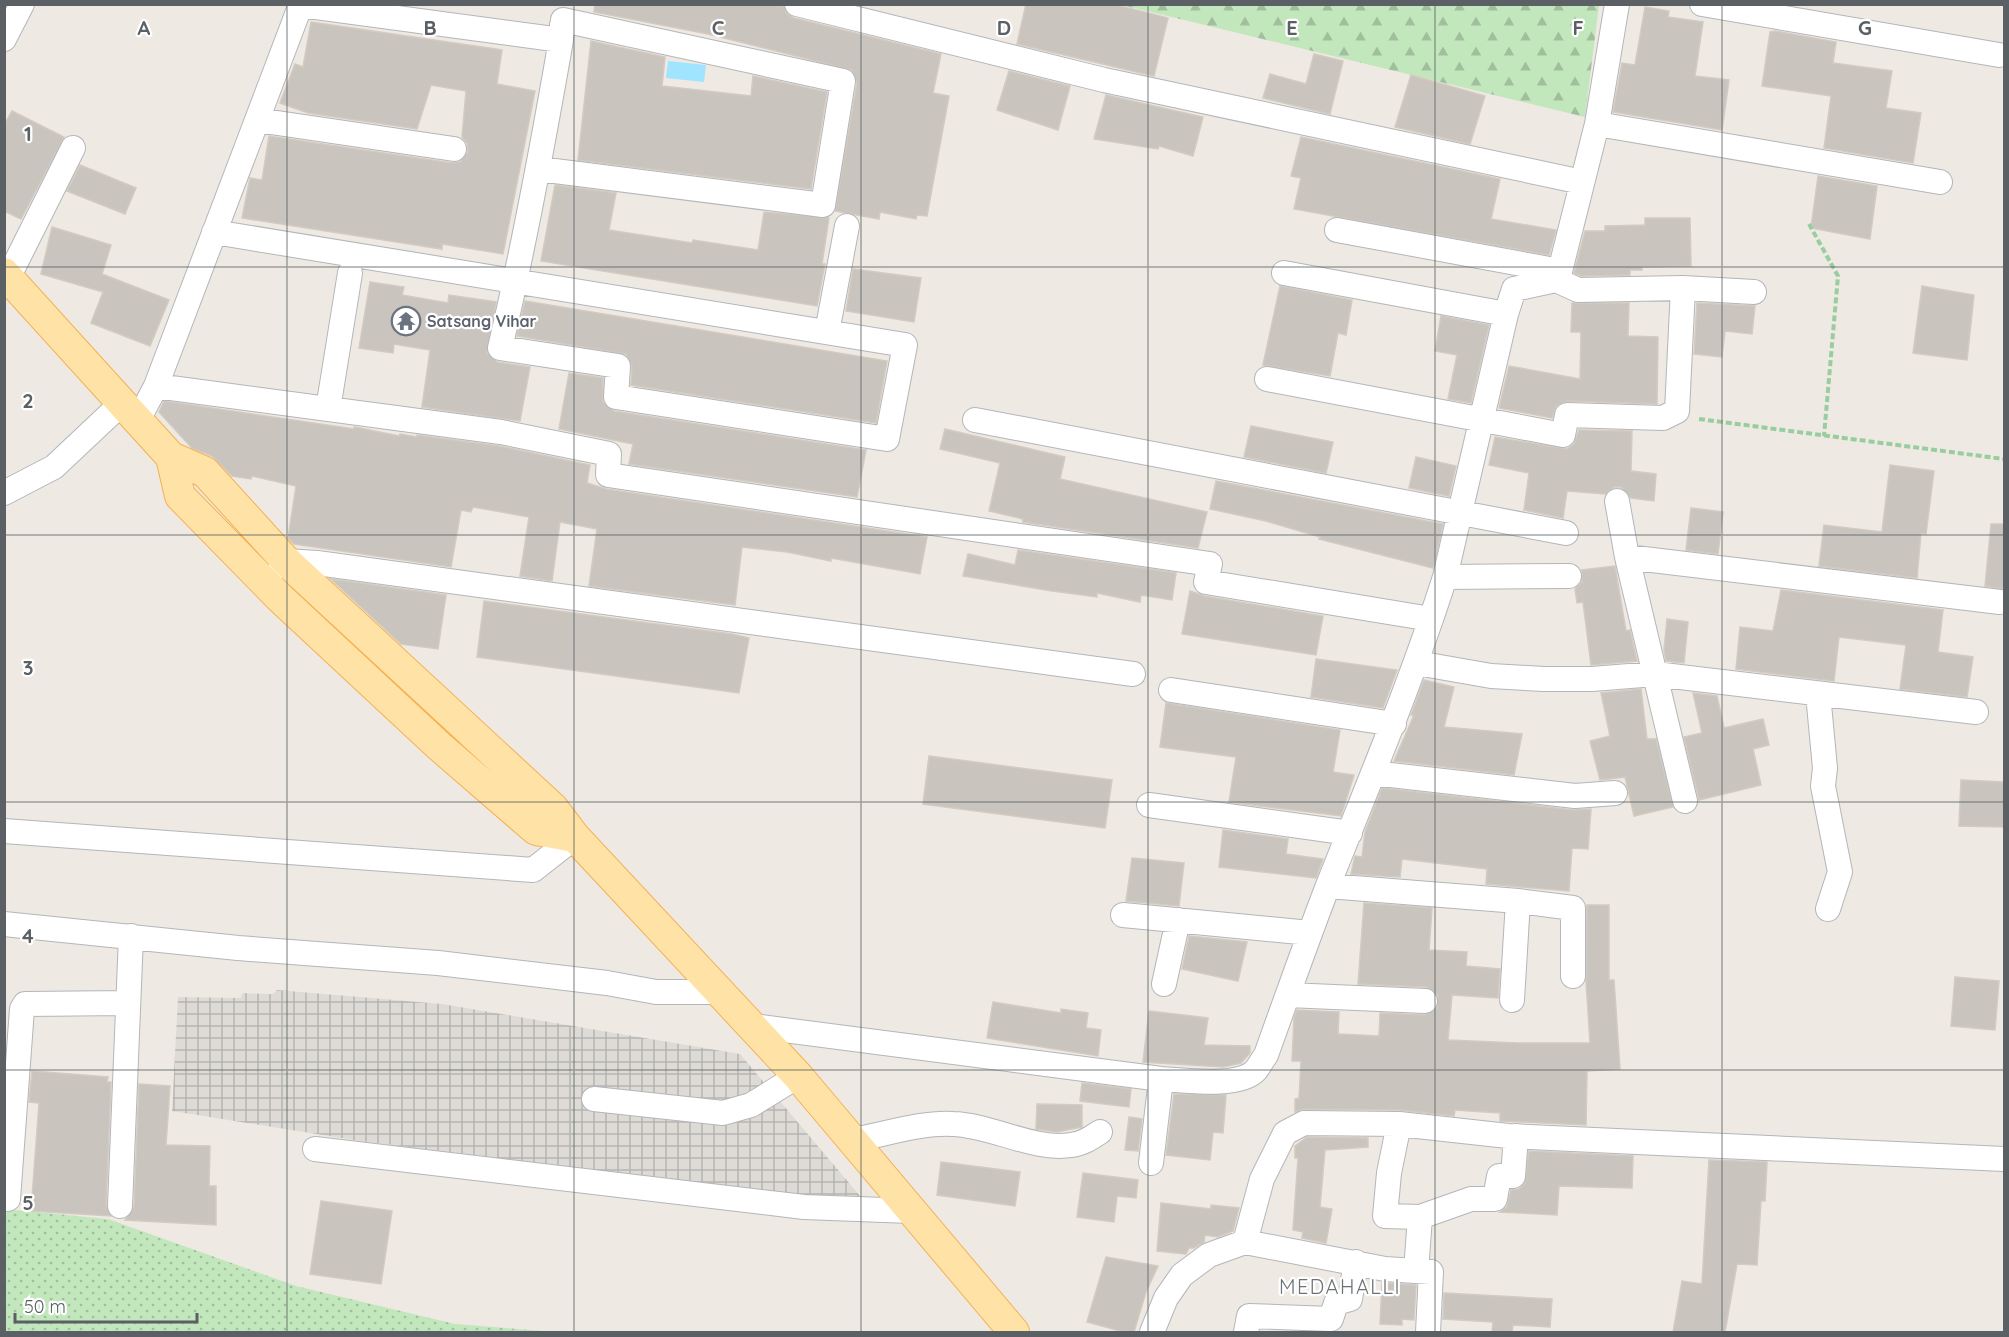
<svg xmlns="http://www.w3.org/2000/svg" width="2009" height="1337" font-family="Quicksand,sans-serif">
<defs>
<pattern id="industrial-grid" width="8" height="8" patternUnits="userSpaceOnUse" patternTransform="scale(1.5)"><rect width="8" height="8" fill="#dedbd7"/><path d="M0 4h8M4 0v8" fill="none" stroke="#b7b5b2"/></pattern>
<pattern id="grass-dots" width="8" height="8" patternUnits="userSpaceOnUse" patternTransform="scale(1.5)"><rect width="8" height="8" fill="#c3e7bd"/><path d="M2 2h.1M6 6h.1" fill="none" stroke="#a1bf9d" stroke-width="1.8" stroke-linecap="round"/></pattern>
<pattern id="forest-firs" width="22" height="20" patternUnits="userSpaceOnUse" patternTransform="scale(1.5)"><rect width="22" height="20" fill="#c3e7bd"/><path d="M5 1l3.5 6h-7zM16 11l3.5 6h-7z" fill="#a1bf9d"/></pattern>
</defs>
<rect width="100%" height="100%" fill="#eee9e2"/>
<path fill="url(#industrial-grid)" d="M277 990 442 1004 740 1054 866 1203 360 1141 172 1111 178 997 241 998 242 993 273 994Z"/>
<path fill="url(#grass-dots)" d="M4 1209 108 1219 296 1286 455 1324 556 1332H5Z"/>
<path fill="url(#forest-firs)" d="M1122 5H1599L1585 117Z"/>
<path fill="#a1e4ff" d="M668 61 706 65 704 82 666 78Z"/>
<path fill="#c9c4be" stroke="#d3cac0" stroke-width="1.5" d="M595 4H783L787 14 794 18 941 54 933 93 949 96 927 216 917 215 916 219 880 212 879 219 835 211 857 83 852 70 708 34 594 12Z
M1026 4H1113L1168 18 1154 76 1017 44Z
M1645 7 1669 11 1668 17 1703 22 1695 76 1729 80 1722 130 1613 112 1622 63 1635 65Z
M311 22 502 50 497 84 535 91 503 254 442 244V249L242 218 250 178 262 180 269 136 452 163 460 162 468 152 467 143 462 137 466 91 431 85 417 129 308 113 280 103 295 64 303 67Z
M1775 31 1836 42 1833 63 1892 71 1886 108 1921 113 1913 163 1824 148 1831 96 1762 86 1770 32Z
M591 41 665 57 662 86 751 96 753 76 827 92 811 189 578 160Z
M1314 54 1343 61 1330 114 1263 98 1270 74 1306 84Z
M1009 71 1070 86 1058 130 997 110Z
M1411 75 1485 96 1470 144 1395 127Z
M1106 95 1203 117 1193 156 1159 146 1158 149 1094 139Z
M12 111 64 137 21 219 4 211V125Z
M1301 137 1500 179 1491 219 1556 230 1549 255 1294 209 1301 178 1291 176Z
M80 165 136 188 125 214 67 191Z
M1818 176 1877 186 1870 239 1811 228Z
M555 185 616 193 609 230 692 243 693 240 758 250 764 212 829 218 822 264H825L817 306 541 261Z
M1645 218H1690L1691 266 1642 267V270H1630V275L1581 276 1574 273 1585 231H1605V226L1645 225Z
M52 227 111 245 102 274 169 300 150 346 91 323 103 292 41 274Z
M853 269 921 278 914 322 846 311Z
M370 282 404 287 402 295 448 303 449 295 496 302 487 353 497 362 530 367 520 421 422 407 430 350 394 344 393 353 359 348Z
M1280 286 1352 300 1346 335 1338 333 1330 376 1263 365Z
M1922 286 1974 295 1967 360 1913 353Z
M525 301 887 361 876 423 631 385 632 366 626 354 517 336Z
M1572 303H1629L1628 336 1658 337 1657 404 1567 401 1556 406 1552 418 1499 408 1509 366 1580 379 1581 332H1571Z
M1697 303 1755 306 1752 334 1725 331 1722 357 1694 354Z
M1441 316 1489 325 1471 403 1448 399 1457 355 1435 351Z
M569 373 603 378V402L614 411 866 450 857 497 629 464 633 444 559 429Z
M164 401 354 429V427L360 428 399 436 400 434 417 437V435L499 446 590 465 587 483 606 489 927 537 920 574 831 558V561L787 552 742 547 735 605 589 586 597 529 560 522 552 581 520 576 529 517 473 507 471 512 461 510 451 567 294 544 288 538 296 486 252 476 251 479 232 476 212 456 192 448 159 412Z
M1251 426 1333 442 1326 473 1244 457Z
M945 429 1065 457 1060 479 1207 512 1198 548 1023 522V519L989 511 1000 463 940 449Z
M1579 430 1632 431 1631 471 1656 474 1654 501 1631 498 1621 487H1614L1605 494 1567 491 1563 518 1524 510 1529 473 1489 465 1495 437 1567 449 1574 444Z
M1416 457 1456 466 1449 496 1409 488Z
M1890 465 1934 471 1926 534 1921 533 1917 578 1819 566 1824 525 1882 532Z
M1216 481 1443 524 1433 568 1319 539 1320 537 1266 521 1210 509Z
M1691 508 1723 512 1718 554 1686 550Z
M1991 524H2004V589L1985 586Z
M1018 550 1176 573 1172 600 1141 595 1140 602 1097 593V597L1052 591 963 576 968 554 1015 565Z
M1615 566 1626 631 1630 630 1637 661 1591 665 1583 602 1577 603 1575 589 1582 582V570Z
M331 579 446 595 438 649 401 644Z
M1781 590 1943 610 1938 652 1973 657 1967 697 1900 689 1906 645 1839 637 1834 681 1736 669 1740 627 1773 631Z
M1190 591 1204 596 1323 616 1316 655 1182 634Z
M484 601 732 634 749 638 739 693 477 657Z
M1667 619 1688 622 1684 663 1666 661 1664 650Z
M1316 659 1397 670 1383 708 1311 697Z
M1424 680 1454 687 1444 727 1522 734 1514 775 1394 761 1414 715H1411Z
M1641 689 1647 739H1656L1673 807 1634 816 1625 777 1600 780 1590 741 1610 736 1601 693Z
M1693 693 1717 696 1724 728 1763 719 1769 745 1753 749 1761 785 1699 800 1684 737 1702 733Z
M1166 703 1340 730 1333 772 1354 775 1341 816 1229 802 1236 757 1160 747Z
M929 756 1112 780 1105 828 923 804Z
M1961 780 2004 782V827L1959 826Z
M1382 788 1573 810 1591 809 1588 849 1572 848 1569 891 1486 884 1487 869 1402 859 1400 877 1351 874 1355 856 1362 857 1365 832Z
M1223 830 1288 839 1286 854 1323 859 1316 878 1219 867Z
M1132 858 1184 863 1179 906 1126 901Z
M1364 903 1432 908 1429 950 1467 952 1466 966 1500 969 1498 998 1452 995 1448 1040 1519 1043H1590L1586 981 1587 905H1609V980H1614L1620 1069 1587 1071 1586 1125 1500 1121V1113L1455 1110 1454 1116 1399 1110 1304 1109 1295 1112V1099L1299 1098 1301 1061H1292L1294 1018 1297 1010 1339 1012 1338 1034 1379 1036 1380 1013 1425 1015 1437 1008 1438 995 1426 987 1358 984Z
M1189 936 1247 942 1238 981 1182 969Z
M1955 977 1999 981 1995 1030 1951 1026Z
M993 1002 1061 1013V1009L1088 1013 1086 1028 1101 1030 1098 1056 987 1038Z
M1149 1011 1208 1018 1204 1045 1250 1046V1053L1241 1063 1223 1067 1143 1062Z
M32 1071 108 1077 107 1082H111L106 1205 111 1216 31 1211 39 1103 29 1102Z
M1082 1083 1131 1089 1129 1107 1080 1101Z
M139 1084 170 1086 166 1145 210 1146 209 1186H216V1225L125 1220 134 1207Z
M1174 1094 1226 1095 1223 1133 1213 1132 1210 1160 1166 1155Z
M1037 1104 1082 1105V1127L1057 1132 1036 1129Z
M1129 1117 1142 1119 1138 1151 1125 1150Z
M1307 1137 1368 1138V1147L1325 1150 1320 1207 1332 1209 1326 1243 1302 1238 1303 1232 1293 1230 1298 1158H1295V1146Z
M1529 1151 1633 1156 1632 1188 1559 1186 1557 1215 1500 1212 1507 1207 1511 1190 1519 1189 1525 1183Z
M1709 1160 1767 1162 1765 1201H1761L1757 1265 1737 1264 1725 1332H1673L1682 1281 1702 1284Z
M941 1162 1020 1172 1015 1206 937 1195Z
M1083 1173 1138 1180 1136 1198 1117 1196 1114 1222 1077 1217Z
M321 1201 392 1211 381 1284 310 1274Z
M1161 1203 1211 1209V1205L1239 1208 1233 1231 1218 1237 1205 1235 1204 1242 1194 1248H1189L1186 1254 1157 1251Z
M1106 1257 1158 1266 1146 1292 1134 1332H1124L1087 1322Z
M1382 1283 1416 1285 1414 1320 1402 1319V1325L1380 1324Z
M1444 1293 1552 1299 1550 1327 1513 1325 1512 1332H1492L1493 1322 1443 1319Z"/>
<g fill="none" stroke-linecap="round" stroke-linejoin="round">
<g stroke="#b3b6ba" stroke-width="26">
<path id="minor" d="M797 4 1104 80 1582 182
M1702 4 1999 55
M301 5 561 40 562 25
M4 39 22 4
M257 120 454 149
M1597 124 1940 182
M539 169 823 205 843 81 563 20
M1337 230 1560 271
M214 232 905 345 887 439 616 397 618 366 500 348C524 246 543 144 561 40
M1284 273 1506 314
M9 276 73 148
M1556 280 1560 271 1597 124 1617 4
M827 332 847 226
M1267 379 1563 435 1567 415 1663 418 1677 411 1683 288
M156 386 501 432 609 454 608 475 1210 564 1206 582 1431 619
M328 409 350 273
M975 420 1566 533
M137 422 156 386 301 4
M4 493 54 467 122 403
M1617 501 1627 557 1685 801
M1627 557 2000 602
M281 566 286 561 317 563 1133 674
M1445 577 1569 576
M1417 663 1491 676 1544 679H1592L1655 674 1976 712
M1171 690 1394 724
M1818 694 1825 768 1823 786 1840 872 1828 909
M1373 773 1575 796 1615 793
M1149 805 1350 833
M4 831 533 870 575 837
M1328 886 1518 901 1512 1000
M1518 901 1573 908V976
M1123 915 1310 933
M4 924 238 948 438 963 607 983 656 992H720
M1164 984 1178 920
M1288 995 1425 1001
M753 1026 1161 1079C1184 1080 1238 1088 1255 1071 1259 1067 1262 1060 1266 1055 1286 999 1306 943 1327 888 1368 785 1411 683 1445 577L1506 314 1514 289 1556 280 1578 290 1683 288 1754 292
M594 1099 723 1113 751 1105 798 1076
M1399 1124 1389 1173 1385 1216 1420 1217 1416 1271
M852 1140C884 1135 920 1122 953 1124 991 1125 1034 1151 1071 1145 1082 1144 1091 1138 1100 1132
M315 1149 804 1207 911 1211
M1151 1163 1161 1079
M8 1199 22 1009 25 1004 127 1003
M120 1206 131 936
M1420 1217 1471 1199H1495L1499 1176H1513L1516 1136
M1245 1242 1262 1179 1285 1133 1304 1123 1399 1124 1508 1136 2004 1159
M1152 1332 1166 1298 1182 1275 1209 1255 1245 1242 1385 1269 1431 1272 1428 1332
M1246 1332 1249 1316 1331 1319 1336 1303 1350 1299 1356 1262"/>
</g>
<g stroke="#f6b053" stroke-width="32">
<path id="major" d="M4 273 171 457 205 472 286 561 553 808 575 837 798 1076 1014 1332
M171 457 180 496 280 598 439 746 536 830 575 837"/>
</g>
<path stroke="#99cd9f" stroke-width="4" stroke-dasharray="6 3" stroke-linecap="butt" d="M1809 224 1838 276 1824 436
M1699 419 2004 459"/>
<use href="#minor" stroke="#fff" stroke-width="24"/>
<use href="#major" stroke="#ffe3a6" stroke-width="30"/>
</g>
<path fill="none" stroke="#5a6063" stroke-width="1.5" stroke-opacity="0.55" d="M287 4V1332M574 4V1332M861 4V1332M1148 4V1332M1435 4V1332M1722 4V1332M4 267H2004M4 535H2004M4 802H2004M4 1070H2004"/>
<defs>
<g id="temple-ring" transform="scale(1.5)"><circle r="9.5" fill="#fff" stroke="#6b7280" stroke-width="1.5"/><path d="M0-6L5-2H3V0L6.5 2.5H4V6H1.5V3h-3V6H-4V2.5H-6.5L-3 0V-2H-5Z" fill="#6b7280"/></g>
</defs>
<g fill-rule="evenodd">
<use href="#temple-ring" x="406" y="321"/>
</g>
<g text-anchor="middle" stroke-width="4.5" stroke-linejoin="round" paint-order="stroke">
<g font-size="16" font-weight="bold" fill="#5b616d" stroke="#fff" text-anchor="start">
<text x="427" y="327">Satsang Vihar</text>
</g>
<g font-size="20" letter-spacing="1.5" fill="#6b7275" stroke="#fff">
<text x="1340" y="1294">MEDAHALLI</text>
</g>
</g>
<g font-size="20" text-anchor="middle" font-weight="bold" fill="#5a6063" stroke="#fff" stroke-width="4.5" stroke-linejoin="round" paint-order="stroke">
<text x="144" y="35">A</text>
<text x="430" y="35">B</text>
<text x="718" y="35">C</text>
<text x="1004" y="35">D</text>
<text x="1292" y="35">E</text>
<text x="1578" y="35">F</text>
<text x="1865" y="35">G</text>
<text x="28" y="141">1</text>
<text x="28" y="408">2</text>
<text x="28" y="675">3</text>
<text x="28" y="943">4</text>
<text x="28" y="1210">5</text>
</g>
<rect width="2009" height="1337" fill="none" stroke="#5a6063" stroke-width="12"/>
<path d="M15 1313v9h182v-9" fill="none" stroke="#5a6063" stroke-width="3"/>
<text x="24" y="1313" font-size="18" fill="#5a6063" stroke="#ffffff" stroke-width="4.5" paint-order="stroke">50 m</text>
</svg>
